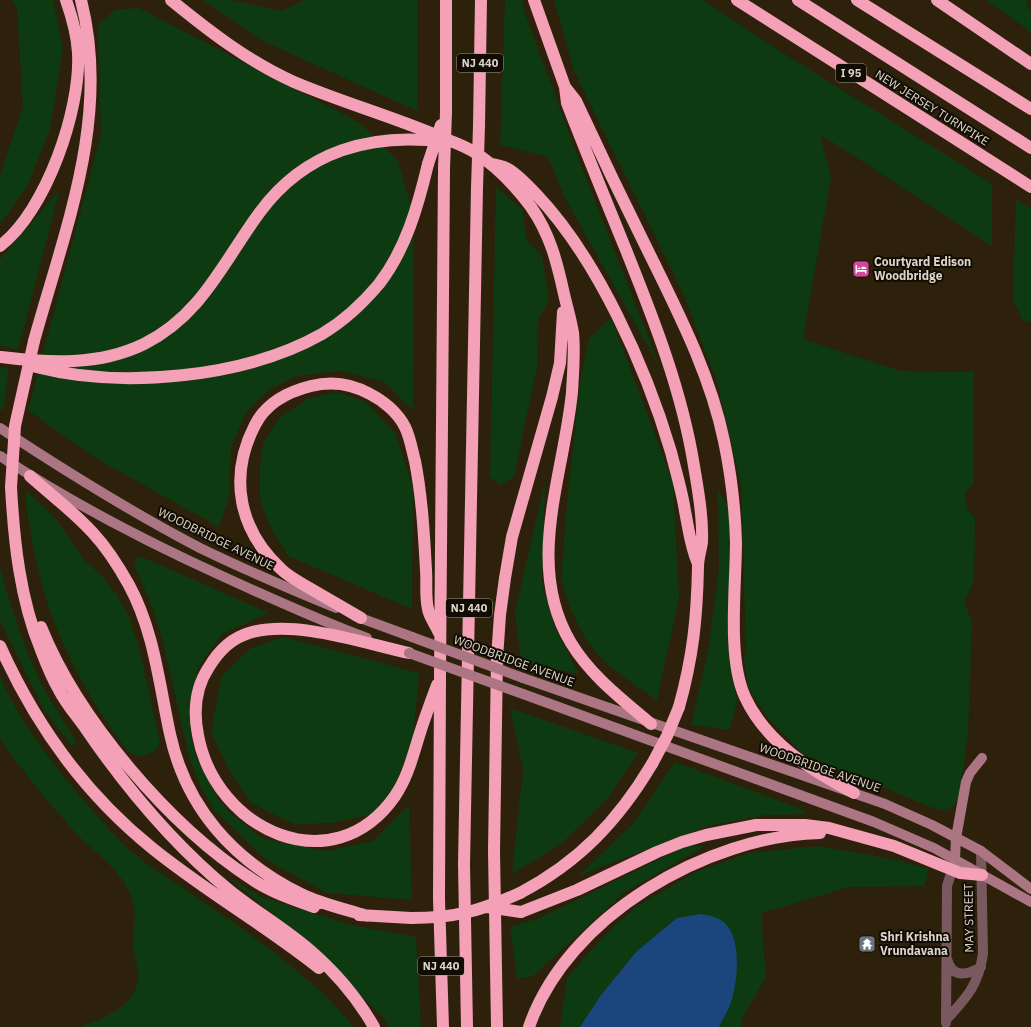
<svg xmlns="http://www.w3.org/2000/svg" width="1031" height="1027" font-family="'IBM Plex Sans',sans-serif">
<rect width="100%" height="100%" fill="#2d210b"/>
<path fill="#0e3a11" d="M12 0H53L63 47 50 129 27 187 0 224V176L23 106 17 9Z
M203 0H232L281 11 304 0H417V111L263 41Z
M505 0H522L525 14 582 168 660 368 564 196 548 157 500 145Z
M554 0H703L791 58 992 184V246L820 134 831 177 803 339 900 371 974 372V484L965 492 967 508 975 518 974 581 964 602 972 621 968 734 959 798 952 808 944 810 930 807 803 754 766 716 748 686 744 660 746 649 741 484 717 382 683 293 574 71Z
M986 0H1027V8L1031 11V32Z
M139 8 360 123 398 161 414 216 413 410 384 382 340 371 296 376 267 391 247 411 231 446 229 498 219 527 92 456 28 410 101 134 98 25 115 10Z
M496 187 522 209 527 240 542 256 549 300 538 320 537 366 514 477 500 485 490 477Z
M60 189 18 350 0 345V259Z
M1016 199 1031 208V322L1023 321 1013 299Z
M611 318 673 483 679 598 657 700 625 678 603 660 585 638 571 610 561 580 567 504 580 383 589 338Z
M0 367 9 370 3 411 0 409Z
M335 392 365 401 395 433 413 487 412 609 288 556 269 524 260 499V466L263 444 279 418 308 399Z
M545 481 542 583 555 628 579 674 521 662 515 612Z
M25 490 55 518 86 562 102 576 117 595 129 617 139 647 160 741 158 748C151 754 143 758 133 754 127 752 121 742 117 736 85 692 58 641 43 588 34 556 28 523 25 490Z
M718 491 730 509 731 557 728 647 737 701 730 730 691 725 709 646 719 569Z
M140 556 269 613 222 634 199 666 189 704 191 738 196 757 217 797 231 814 264 839 327 851 373 841 409 805 412 900 327 893 268 861 215 811 202 789 190 760 163 642 153 609 135 566V559Z
M0 568C12 610 25 652 45 691 55 708 66 725 76 741L75 745 72 746 44 710 0 621Z
M284 637 419 673 413 739 394 788 371 815 330 823 294 824 251 803 232 775 211 733 221 677 251 648Z
M0 677C22 726 55 767 89 807 103 823 117 839 133 853 147 865 165 875 180 886 239 927 308 971 354 1027H80C105 1018 139 1006 138 974 138 965 134 956 133 948 132 934 137 914 133 902 123 869 96 855 74 831 49 803 25 774 3 744L0 738Z
M510 708 638 753 607 799 562 843 512 874 523 769Z
M675 762 804 810 807 814 765 815 708 826 578 876 633 824Z
M686 846H705L625 892 533 976 517 979 510 927 540 918Z
M820 846 902 861 929 869 924 886 849 887 762 913V929L766 978 743 1016 741 1027H719C733 997 737 980 736 947L636 952 601 995 580 1027H560L567 978 605 935 634 908 695 872 749 853Z
M225 875 262 897 351 925 416 937 421 1027H388L383 1017 309 944Z"/>
<path fill="#1b467d" d="M701 914C706 915 713 916 719 919 744 932 738 983 730 1005 727 1012 722 1020 719 1027H580L601 995 636 952 677 918Z"/>
<g fill="none" stroke-linecap="round" stroke-linejoin="round">
<path stroke="#7a5860" stroke-width="10" d="M947 959C952 979 968 975 981 967
M946 1020C967 997 978 986 983 954L981 851
M946 1023 947 886 954 864"/>
<path stroke="#ab7583" stroke-width="10" d="M0 428C65 471 131 512 200 548 245 570 290 589 336 608
M0 456C70 502 145 541 222 576 270 598 318 620 367 638
M355 616 412 637
M523 678 885 804 932 825 981 851 1031 889
M523 694 874 822 934 848 1031 902
M955 859 956 838 966 782 970 773 982 758"/>
<path stroke="#f4a0b6" stroke-width="12" d="M171 0C209 31 249 62 294 82 341 102 391 116 438 136 450 141 463 145 474 152 495 165 516 187 531 207 550 234 557 262 564 294 567 307 571 320 573 333 575 352 573 373 572 392 564 475 524 565 571 643 591 676 622 699 651 724
M534 0 565 87 576 101C601 155 627 209 654 263 682 320 711 378 724 441 731 474 735 508 736 542 736 586 727 658 745 697 766 743 811 770 854 793
M737 0 1031 187
M798 0 1031 148
M857 0 1031 109
M937 0 1031 64
M565 87 567 103C586 152 606 201 626 250 654 320 682 391 694 466 698 490 703 517 702 542 701 550 698 558 698 567 697 618 693 657 679 707
M446 112V0
M479 126 481 0
M492 164C496 165 502 166 506 168 517 173 528 186 536 194 597 258 646 367 671 452 676 472 682 491 685 511 689 531 690 545 698 564
M0 246C46 211 81 110 78 53 77 35 72 17 66 0
M34 341C65 229 111 117 81 0
M1 357C49 363 99 366 144 344 202 315 223 262 260 212 305 151 371 132 445 142
M36 367C122 389 244 378 322 334 344 321 363 303 379 284 406 249 418 206 428 164
M30 476C51 495 74 512 93 533 107 548 119 567 129 585 154 631 159 683 170 734 186 808 234 861 301 894 321 904 345 909 367 916
M11 487C14 542 20 599 41 650 46 663 52 678 59 690 66 704 77 716 86 729 127 789 174 845 230 891 256 912 286 929 312 952 336 973 358 999 374 1027
M361 618C344 608 328 599 311 589 301 583 289 577 281 569 239 530 228 477 255 425 266 403 287 392 311 386 331 381 352 384 370 394 384 401 398 413 405 427 410 437 412 450 415 461 422 497 424 534 426 570 427 583 425 597 428 609 429 617 436 625 439 633
M41 627C78 719 169 826 253 880 271 892 294 900 314 907
M0 646C35 724 85 794 152 848 205 891 265 925 319 968
M409 653C363 643 294 619 249 633 232 638 218 652 209 667 195 688 193 710 198 735 215 830 333 885 395 796 408 777 413 755 420 733 425 717 431 701 437 685
M520 893C579 862 618 821 652 764
M521 912 577 890 657 852 682 842 706 835 756 825H805L829 828 894 846 960 873 982 875
M359 915 411 918
M443 1027 439 899 440 677 444 169
M467 1027 464 864 477 188
M497 1027 494 851 497 658 500 615 505 578 512 537 552 397 560 363 563 312
M529 1027C567 916 707 836 820 833"/>
<path stroke="#ab7583" stroke-width="10" d="M412 637 523 678
M409 653 523 694"/>
<path stroke="#f4a0b6" stroke-width="12" d="M428 164 441 125
M444 169 446 112
M477 188 479 126
M11 487 15 426 34 341
M652 764 667 736 679 707
M487 907 521 912
M411 918C455 918 480 911 520 893"/>
</g>
<defs>
<g id="hotel-square" transform="scale(0.9)"><rect x="-9" y="-9" width="18" height="18" rx="4" fill="#d1479c" stroke="#110c04"/><path d="M-6-4.5h1.5V1H6V5H4.5V3h-9V5H-6ZM-4 0a1.8 1.8 0 1 1 3.6 0ZM.5 0V-2.5h3Q6-2.5 6 0Z" fill="#fff"/></g>
<g id="temple-square" transform="scale(0.9)"><rect x="-9" y="-9" width="18" height="18" rx="4" fill="#6b7280" stroke="#110c04"/><path d="M0-6L5-2H3V0L6.5 2.5H4V6H1.5V3h-3V6H-4V2.5H-6.5L-3 0V-2H-5Z" fill="#fff"/></g>
</defs>
<g fill-rule="evenodd">
<use href="#hotel-square" x="861" y="269"/>
<use href="#temple-square" x="867" y="944"/>
</g>
<g text-anchor="middle" stroke-width="4" stroke-linejoin="round" paint-order="stroke">
<g fill="#110c04" stroke="#a0998e" stroke-width="1">
<rect x="457" y="54" width="46" height="18" rx="3"/>
<rect x="836" y="64" width="30" height="18" rx="3"/>
<rect x="446" y="599" width="46" height="18" rx="3"/>
<rect x="418" y="957" width="46" height="18" rx="3"/>
</g>
<g font-size="11" font-weight="bold" fill="#ded6c9">
<text x="480" y="67">NJ 440</text>
<text x="851" y="77">I 95</text>
<text x="469" y="612">NJ 440</text>
<text x="441" y="970">NJ 440</text>
</g>
<g font-size="12" fill="#ded6c9" stroke="#110c04">
<text transform="translate(932 108) rotate(32)" y="4">NEW JERSEY TURNPIKE</text>
<text transform="translate(216 539) rotate(26)" y="4">WOODBRIDGE AVENUE</text>
<text transform="translate(514 661) rotate(20)" y="4">WOODBRIDGE AVENUE</text>
<text transform="translate(820 768) rotate(19)" y="4">WOODBRIDGE AVENUE</text>
<text transform="translate(969 918) rotate(-91)" y="4">MAY STREET</text>
</g>
<g font-size="12" font-weight="bold" fill="#ded6c9" stroke="#110c04" text-anchor="start">
<text x="874" y="266">Courtyard Edison<tspan x="874" dy="14">Woodbridge</tspan></text>
<text x="880" y="941">Shri Krishna<tspan x="880" dy="14">Vrundavana</tspan></text>
</g>
</g>
</svg>
